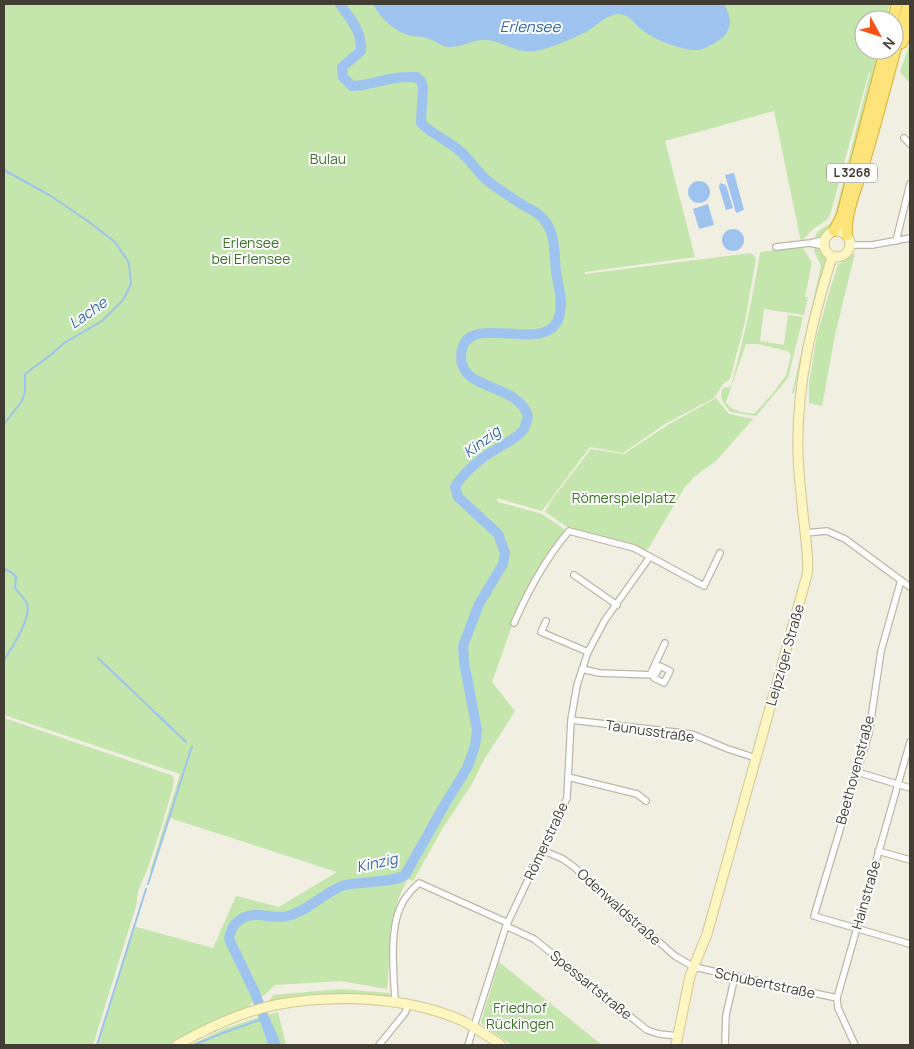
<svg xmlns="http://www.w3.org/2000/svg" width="914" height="1049" font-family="Manrope,sans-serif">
<rect width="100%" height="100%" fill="#f1eee2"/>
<path fill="#c4e5ab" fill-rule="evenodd" d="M4 4H890L886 20H864V50H877L875 54 877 57 834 229 823 237H815C818 227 829 228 834 218L870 73 869 72 830 215 827 220 813 229 801 242 774 111 665 141 695 257 585 272V274L751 253 756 258 745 322 730 379 723 384 714 398 665 424 623 453 590 447 542 511 497 498 498 502 542 514 567 531C550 551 533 574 522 599 511 626 502 655 492 682L515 711 482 763 472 784 444 826 413 881 408 879C388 910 391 953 387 989L341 981 275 985 267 993 249 1005V1008L171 1045H97L133 926 213 948 236 896 279 907 337 872 170 818 152 872 150 871 180 774 4 715Z
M910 43V83L900 72Z
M802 247 812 262 805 297H808L804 315 764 309 760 341 784 345 788 315 803 317 788 378 756 416 731 412C724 405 718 397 723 388L731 386C743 342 753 298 760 252ZM746 344H758L788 351 791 355 786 375 773 393 754 414C743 412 732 412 726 402Z
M815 247 820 249 826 260 813 305 794 393H792L821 266 814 251Z
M855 253 835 335 822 406 809 403V383L817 335 831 286 838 265Z
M716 398 729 414 753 419 716 461 695 476 684 488 648 549 642 550 633 545 569 528 545 512 553 498 591 449 624 454 666 426Z
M4 718 171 775 174 778 173 787C165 815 157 843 147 870 143 881 136 890 137 903L93 1045H4Z
M499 962 602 1045H512L484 1026 481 1022Z
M341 989 389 993 392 998H308L268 1002 273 995Z
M278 1012 286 1045H280L267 1015Z
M259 1017 268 1045H190L224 1029Z"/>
<path fill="#9ec3ee" d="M373 4H724C729 14 733 21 727 32 725 37 721 39 716 42 711 45 705 49 699 50 683 51 655 40 642 30 634 24 630 14 618 14 605 15 597 26 586 32 571 39 556 46 540 50 516 56 506 41 485 40 473 39 461 48 448 47 441 46 434 40 427 38 422 36 417 37 412 36 396 33 380 18 373 4Z
M734 173 744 210 736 213 725 175Z
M688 192a11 11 0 1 1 22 0a11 11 0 1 1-22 0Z
M720 183 726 185 733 208 726 210 719 187Z
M708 204 714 225 699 229 693 209Z
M722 240a11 11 0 1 1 22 0a11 11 0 1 1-22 0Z
M267 1015 280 1045H268L259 1017Z"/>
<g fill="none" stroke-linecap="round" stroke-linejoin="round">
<path stroke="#9ec3ee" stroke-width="2" d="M4 170 51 196 89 222 115 242 129 263 131 284 123 300 102 321 64 343 52 354 25 374V392L22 401 4 424
M4 569 11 572 16 577 15 588C18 593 25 598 27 604 32 617 11 650 4 660
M98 658 186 742
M148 884 192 746
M97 1045 146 889
M194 1045 223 1033 262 1019"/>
<path stroke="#9ec3ee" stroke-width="10" d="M276 1045 264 1018 256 995 229 939C230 932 233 924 240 920 255 909 272 920 288 916 309 911 325 891 345 885 362 881 393 883 405 875L445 804 467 768 475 746 477 730 464 662 463 646 479 604 503 564 505 553 498 534 458 497 455 487C465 470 481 458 498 448 507 442 516 439 523 430 526 426 527 421 528 416 518 383 461 391 461 357 462 304 552 362 560 313 563 299 558 286 556 272 554 256 556 238 547 224 541 213 530 210 520 203 510 197 499 189 489 182 478 173 471 161 461 152 449 141 433 135 421 123L423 87 421 81 416 77C409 77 402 77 396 78 380 80 367 86 352 86L343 77 342 67 361 51C362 31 351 20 340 4"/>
<g stroke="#bcb7a5" stroke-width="8">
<path id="minor" d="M904 138 910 144
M896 241 910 184
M810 243 824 246
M850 245H872L910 238
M776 247 810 243 824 240
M805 533 827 531 845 539 910 587
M574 575 617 605
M901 580 881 651 869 733 814 916 910 944
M546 621 541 632 588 652
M514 623C529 589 545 559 569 531L634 548 704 586 720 553
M660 666 670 671 664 683 654 678Z
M582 669 599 673 655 675
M650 675 665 643
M571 720 692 734 728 749 756 758
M857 772 910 788
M568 777 637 794 646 801
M542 850 563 859 574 867 675 956 694 967 837 998
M878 851 910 860
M506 926 534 939 647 1030 659 1034 678 1036
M395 1002C394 975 389 933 400 908 404 898 411 890 419 883L508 923
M379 1045 405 1013 408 1005
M468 1045 506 926 567 798 571 720 577 685 588 652 605 620 649 558
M725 1045 726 1015 735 976
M855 1045 838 1008 837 998 910 742"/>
</g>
<g stroke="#d0c893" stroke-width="11">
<path id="secondary" d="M824 244a13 13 0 1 1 26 0a13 13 0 1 1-26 0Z
M177 1045C207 1028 241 1012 275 1005 335 994 407 996 463 1021 476 1028 489 1037 501 1045
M676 1045 690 976 707 934 807 575C809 563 807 553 806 541 803 512 799 483 798 454 796 386 812 321 832 257"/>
</g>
<g stroke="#d9b134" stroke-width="12">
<path id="trunk" d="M893 20 897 4
M902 43 910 25
M834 231 842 215 885 50
M847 235C845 213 858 185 864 164 880 111 893 57 908 4"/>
</g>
<use href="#minor" stroke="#fff" stroke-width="5.5"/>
<use href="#secondary" stroke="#fdf6c0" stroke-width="9"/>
<use href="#trunk" stroke="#fce37a" stroke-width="10"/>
</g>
<g text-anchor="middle" stroke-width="4" stroke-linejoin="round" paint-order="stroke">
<rect fill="#fff" stroke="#7b7870" stroke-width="1" x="827" y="163.5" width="50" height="19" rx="4"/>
<g font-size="12" font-weight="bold" fill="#423e33">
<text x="852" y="177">L 3268</text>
</g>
<g font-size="14" fill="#3b7228" stroke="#fff">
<text x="328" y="164">Bulau</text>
<text x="251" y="248">Erlensee<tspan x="251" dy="16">bei Erlensee</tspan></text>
<text x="624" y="503">Römerspielplatz</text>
<text x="520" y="1013">Friedhof<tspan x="520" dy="16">Rückingen</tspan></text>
</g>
<g font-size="14" fill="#423e33" stroke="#fff">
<text transform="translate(785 655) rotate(-74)" y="5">Leipziger Straße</text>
<text transform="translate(650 731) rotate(8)" y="5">Taunusstraße</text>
<text transform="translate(855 770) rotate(-75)" y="5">Beethovenstraße</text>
<text transform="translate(546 841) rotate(-65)" y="5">Römerstraße</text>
<text transform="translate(866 895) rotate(-74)" y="5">Hainstraße</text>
<text transform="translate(619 907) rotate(42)" y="5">Odenwaldstraße</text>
<text transform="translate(765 983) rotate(12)" y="5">Schubertstraße</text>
<text transform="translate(591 985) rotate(39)" y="5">Spessartstraße</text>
</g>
<g font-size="15" font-style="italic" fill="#3067aa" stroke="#fff">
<text x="530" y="32">Erlensee</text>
<text transform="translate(88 313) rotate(-35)" y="5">Lache</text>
<text transform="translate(482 442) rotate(-37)" y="5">Kinzig</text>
<text transform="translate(377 863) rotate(-13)" y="5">Kinzig</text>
</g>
</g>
<rect width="914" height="1049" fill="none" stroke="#423e33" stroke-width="10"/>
<g transform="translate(879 35) rotate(130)"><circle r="24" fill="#ffffff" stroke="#b3b2ad"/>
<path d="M0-4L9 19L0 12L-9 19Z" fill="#f55315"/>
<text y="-8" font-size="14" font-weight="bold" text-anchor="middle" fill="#423e33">N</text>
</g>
</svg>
